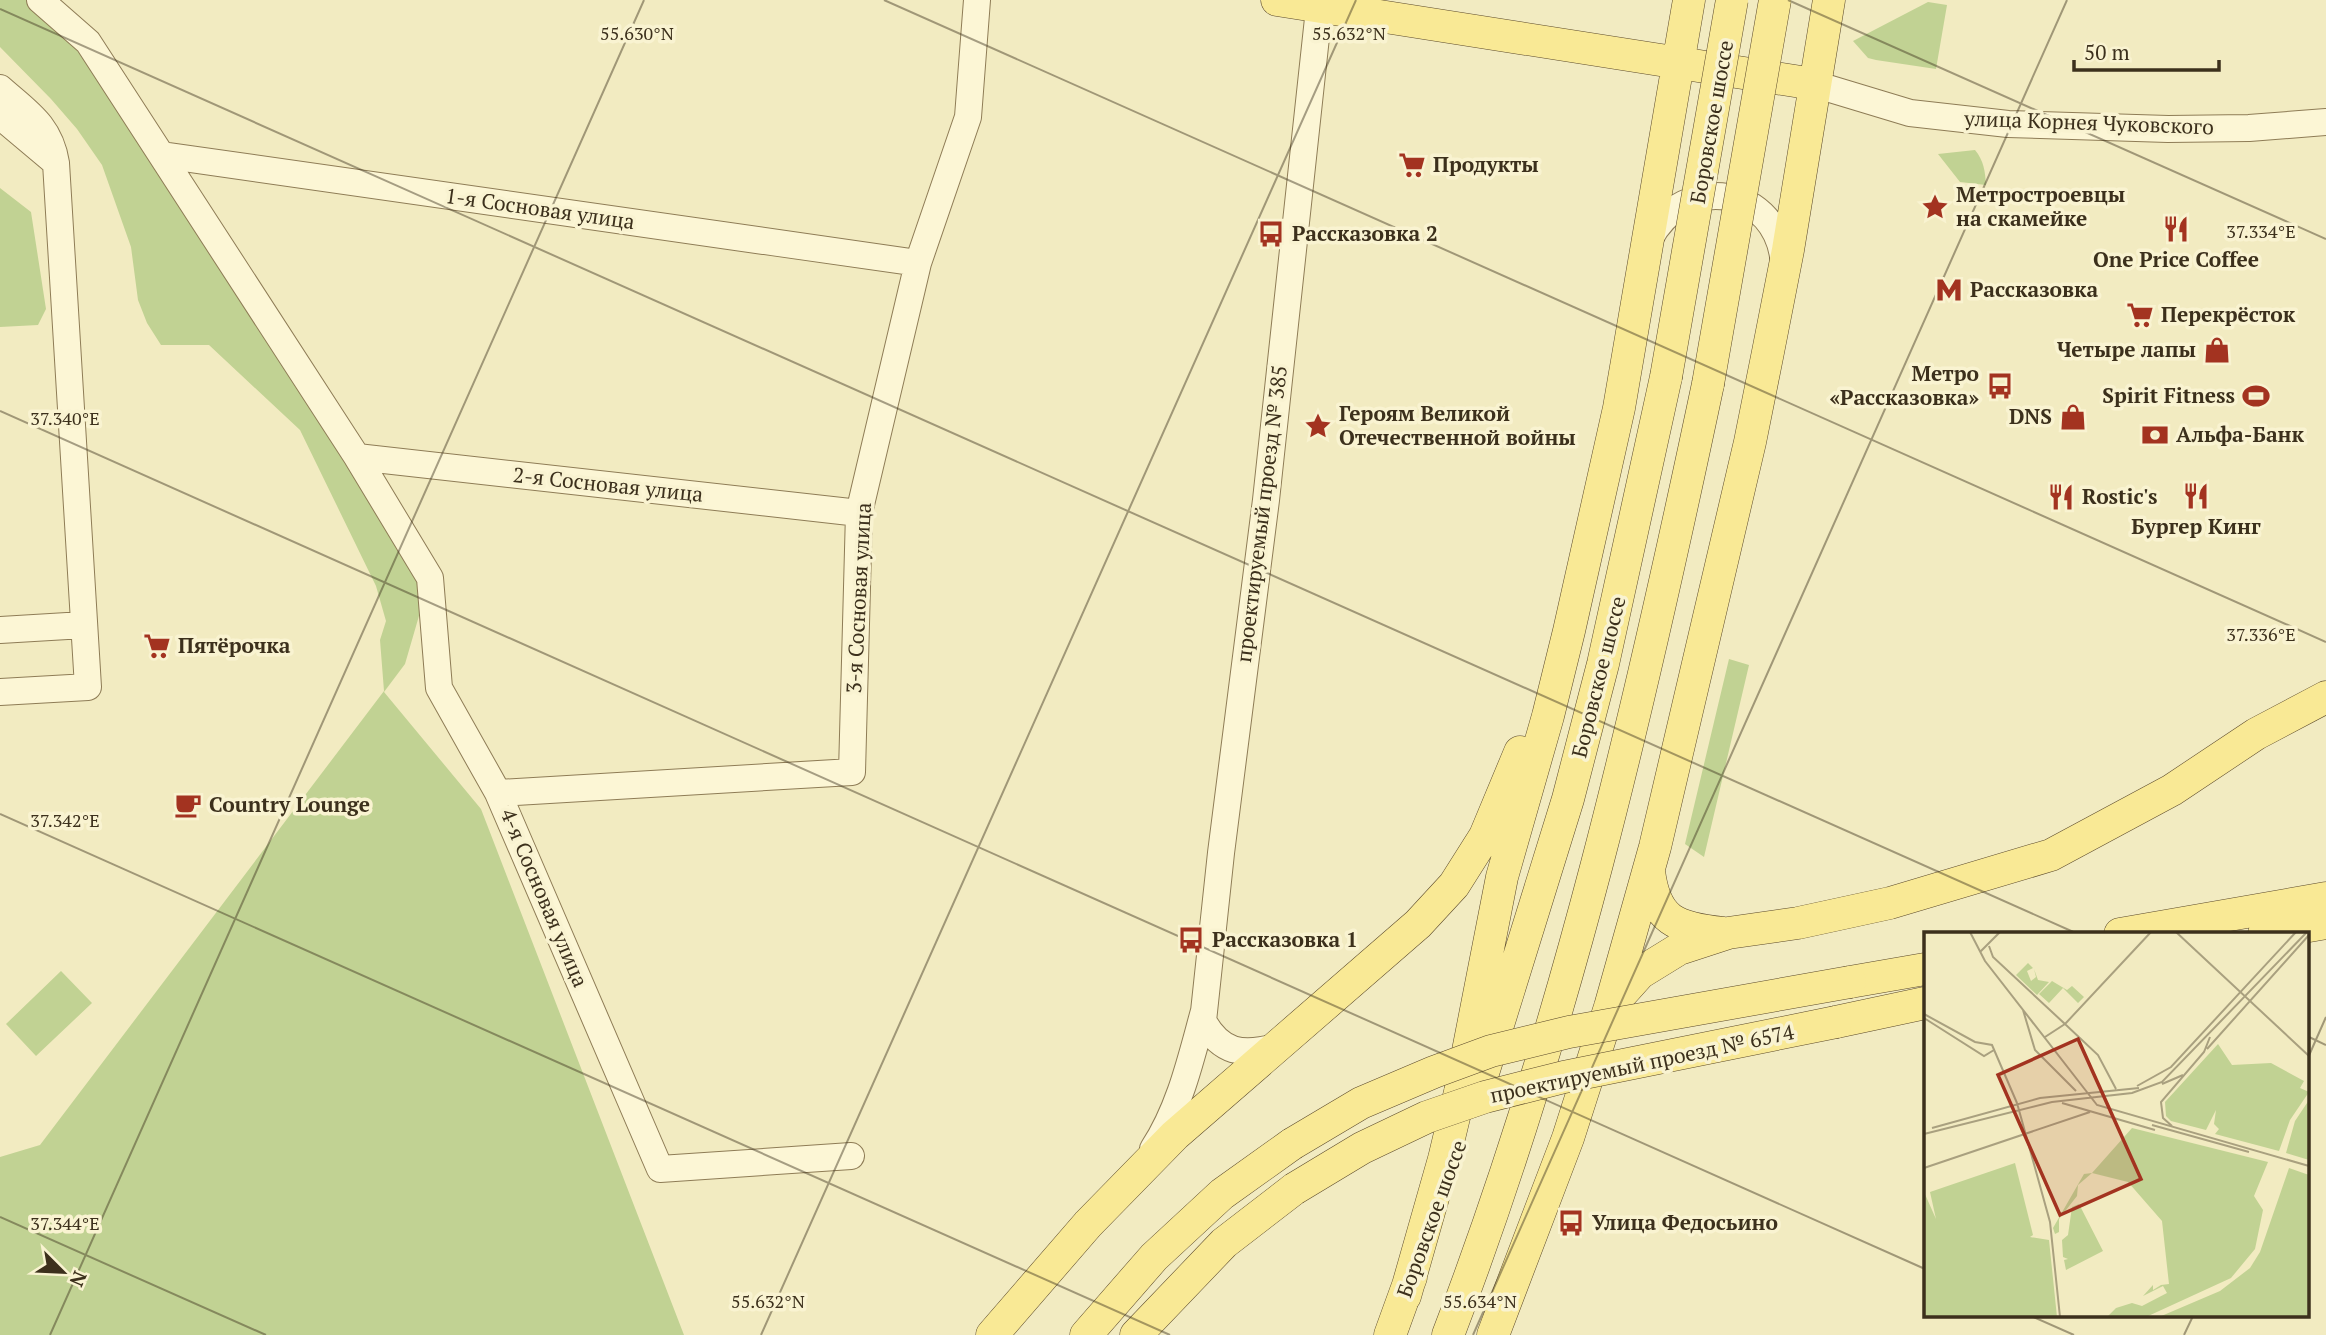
<svg xmlns="http://www.w3.org/2000/svg" width="2326" height="1335" font-family="'PT Serif',serif">
<rect width="100%" height="100%" fill="#f2ebc1"/>
<path fill="#c1d293" d="M0 0H49L430 578 405 664 384 692 481 809 684 1335H0V1157L40 1145 384 691 380 640 386 621 376 586 300 430 209 345H161L147 323 138 300 131 247 102 165 77 129 51 99 0 47Z
M1928 2 1947 5 1936 69 1876 60 1868 58 1853 41Z
M1975 150C1984 161 1985 171 1986 185L1960 182 1938 154Z
M0 188 31 212 46 309 38 325 0 327Z
M1729 659 1749 665 1704 857 1685 844Z
M61 971 92 1003 36 1056 6 1024Z"/>
<g fill="none" stroke-linecap="round" stroke-linejoin="round">
<g stroke="#8e7c56" stroke-width="28">
<path id="minor" d="M40 0 88 42 357 457 430 578 439 688 498 793 660 1169 851 1156
M1814 84 1910 113 2008 124 2168 129 2249 128 2326 122
M0 88C27 112 50 125 56 163L88 687 0 692
M0 116 56 163
M162 155 918 263
M1649 240C1684 171 1779 186 1784 265
M357 457 859 513
M0 630 84 625
M498 793 852 772 859 513 918 263 968 117 977 0
M1276 1047C1242 1056 1221 1053 1203 1021L1221 853 1266 500 1320 0
M1153 1149C1180 1108 1191 1058 1204 1011"/>
</g>
<g stroke="#5b492b" stroke-width="33">
<path id="major" d="M1277 0 1814 84
M1649 871C1655 921 1676 928 1723 933
M2120 934 2326 898
M2264 934 2326 923
M1850 982 1925 969
M1613 1003 1640 973 1679 949 1728 933 1798 923 1890 903 2051 855 2172 790 2256 734 2326 697
M1836 1022 1925 1003
M1483 1073 1568 799 1603 664 1666 377
M1405 1296 1444 1159 1460 1092 1502 877 1548 716 1569 631 1619 408 1689 0
M992 1335 1088 1224 1175 1135 1418 924 1454 885 1485 836 1520 752
M1086 1335 1154 1257 1222 1194 1292 1144
M1136 1335 1224 1243 1294 1189
M1390 1335 1411 1277
M1448 1335C1566 1027 1640 706 1708 384
M1493 1335 1568 1138 1610 1007 1655 847 1750 442 1768 352 1788 250 1829 0"/>
</g>
<use href="#minor" stroke="#fcf6d5" stroke-width="26"/>
<use href="#major" stroke="#f9e995" stroke-width="32"/>
<g stroke="#5b492b" stroke-width="33" stroke-linecap="butt">
<path id="major-bridge" d="M1666 377 1732 0
M1708 384 1775 0
M1292 1144 1361 1103 1434 1072 1491 1051 1569 1032 1850 982
M1294 1189 1362 1148 1427 1117 1485 1097 1564 1077 1836 1022"/>
</g>
<use href="#major-bridge" stroke="#f9e995" stroke-width="32"/>
</g>
<path fill="none" stroke="#3c301c" stroke-width="2" stroke-opacity="0.45" d="M884 0 2326 642M1788 0 2326 239M0 9 2078 934M0 411 1925 1269M0 814 1170 1335M2307 1036 2326 1045M2307 1060 2326 1017M0 1217 266 1335M2031 1316 2074 1335M50 1335 644 0M761 1335 1356 0M1473 1335 2067 0M2184 1335 2193 1316"/>
<defs>
<g id="supermarket-bare" transform="scale(2.1)"><path d="M-6-5.5h2.5l.6 2H6L4.5 2H-2.5L-4.4-4H-6ZM-1.5 3.2a1.3 1.3 0 1 0 .1 0ZM3 3.2a1.3 1.3 0 1 0 .1 0Z" fill="#a33320" stroke="#f9f3d1" stroke-width="2.5" paint-order="stroke"/></g>
<g id="sight-bare" transform="scale(2.1)"><path d="M0-6L1.8-2.2L6-1.7L2.9 1.2L3.7 5.4L0 3.3L-3.7 5.4L-2.9 1.2L-6-1.7L-1.8-2.2Z" fill="#a33320" stroke="#f9f3d1" stroke-width="2.5" paint-order="stroke"/></g>
<g id="restaurant-bare" transform="scale(2.1)"><path d="M-5-6h1v4h1v-4h1v4h1v-4h1v5L-1.5 .5V6h-2V.5L-5-1ZM5-6V6H3V1.5H1.5Q1.5-4 5-6Z" fill="#a33320" stroke="#f9f3d1" stroke-width="2.5" paint-order="stroke"/></g>
<g id="bus-bare" transform="scale(2.1)"><path d="M-5-6H5V4H4V6H2V4H-2V6H-4V4H-5ZM-3.5-4V0h7V-4ZM-3.5 1.2v1.5H-2V1.2ZM2 1.2v1.5H3.5V1.2Z" fill="#a33320" stroke="#f9f3d1" stroke-width="2.5" paint-order="stroke"/></g>
<g id="metro-bare" transform="scale(2.1)"><path d="M-5.5 5V-5H-3L0 0L3-5H5.5V5H3V-.5L0 4L-3-.5V5Z" fill="#a33320" stroke="#f9f3d1" stroke-width="2.5" paint-order="stroke"/></g>
<g id="shop-bare" transform="scale(2.1)"><path d="M-5-2.5h2.3a2.7 3.5 0 0 1 5.4 0H5L5.5 6h-11ZM-1.5-2.5h3a1.5 2.3 0 0 0-3 0Z" fill="#a33320" stroke="#f9f3d1" stroke-width="2.5" paint-order="stroke"/></g>
<g id="stadium-bare" transform="scale(2.1)"><path d="M0-5a6.5 5 0 1 0 0 10a6.5 5 0 1 0 0-10ZM-3.5-1.8h7v3.6h-7Z" fill="#a33320" stroke="#f9f3d1" stroke-width="2.5" paint-order="stroke"/></g>
<g id="bank-bare" transform="scale(2.1)"><path d="M-6-4H6V4H-6ZM0-2.3a2.3 2.3 0 1 0 0 4.6a2.3 2.3 0 1 0 0-4.6Z" fill="#a33320" stroke="#f9f3d1" stroke-width="2.5" paint-order="stroke"/></g>
<g id="cafe-bare" transform="scale(2.1)"><path d="M-5.5-4.5H6V0H3Q3 3.5 0 3.5H-2.5Q-5.5 3.5-5.5 0ZM3-3.2v2h1.7v-2ZM-6 4.5H4V6H-6Z" fill="#a33320" stroke="#f9f3d1" stroke-width="2.5" paint-order="stroke"/></g>
</defs>
<g fill-rule="evenodd">
<use href="#supermarket-bare" x="1412" y="165"/>
<use href="#sight-bare" x="1935" y="207"/>
<use href="#restaurant-bare" x="2176" y="229"/>
<use href="#bus-bare" x="1271" y="234"/>
<use href="#metro-bare" x="1949" y="290"/>
<use href="#supermarket-bare" x="2140" y="315"/>
<use href="#shop-bare" x="2217" y="350"/>
<use href="#bus-bare" x="2000" y="386"/>
<use href="#stadium-bare" x="2256" y="396"/>
<use href="#shop-bare" x="2073" y="417"/>
<use href="#sight-bare" x="1318" y="426"/>
<use href="#bank-bare" x="2155" y="435"/>
<use href="#restaurant-bare" x="2196" y="496"/>
<use href="#restaurant-bare" x="2061" y="497"/>
<use href="#supermarket-bare" x="157" y="646"/>
<use href="#cafe-bare" x="188" y="805"/>
<use href="#bus-bare" x="1191" y="940"/>
<use href="#bus-bare" x="1571" y="1223"/>
</g>
<g text-anchor="middle" stroke-width="7" stroke-linejoin="round" paint-order="stroke">
<g font-size="21" fill="#3c301c" stroke="#f9f3d1">
<text transform="translate(1712 122) rotate(-80)" y="7">Боровское шоссе</text>
<text transform="translate(2089 123) rotate(2)" y="7">улица Корнея Чуковского</text>
<text transform="translate(540 209) rotate(8)" y="7">1-я Сосновая улица</text>
<text transform="translate(608 485) rotate(6)" y="7">2-я Сосновая улица</text>
<text transform="translate(1262 514) rotate(-83)" y="7">проектируемый проезд № 385</text>
<text transform="translate(859 598) rotate(-87)" y="7">3-я Сосновая улица</text>
<text transform="translate(1599 677) rotate(-76)" y="7">Боровское шоссе</text>
<text transform="translate(544 898) rotate(67)" y="7">4-я Сосновая улица</text>
<text transform="translate(1642 1064) rotate(-12)" y="7">проектируемый проезд № 6574</text>
<text transform="translate(1432 1219) rotate(-70)" y="7">Боровское шоссе</text>
</g>
<g font-size="21" font-weight="bold" fill="#3c301c" stroke="#f9f3d1" text-anchor="start">
<text x="1433" y="172">Продукты</text>
<text x="1956" y="202">Метростроевцы<tspan x="1956" dy="24">на скамейке</tspan></text>
<text x="1292" y="241">Рассказовка 2</text>
<text x="2176" y="267" text-anchor="middle">One Price Coffee</text>
<text x="1970" y="297">Рассказовка</text>
<text x="2161" y="322">Перекрёсток</text>
<text x="2196" y="357" text-anchor="end">Четыре лапы</text>
<text x="1979" y="381" text-anchor="end">Метро<tspan x="1979" dy="24">«Рассказовка»</tspan></text>
<text x="2235" y="403" text-anchor="end">Spirit Fitness</text>
<text x="1339" y="421">Героям Великой<tspan x="1339" dy="24">Отечественной войны</tspan></text>
<text x="2052" y="424" text-anchor="end">DNS</text>
<text x="2176" y="442">Альфа-Банк</text>
<text x="2082" y="504">Rostic's</text>
<text x="2196" y="534" text-anchor="middle">Бургер Кинг</text>
<text x="178" y="653">Пятёрочка</text>
<text x="209" y="812">Country Lounge</text>
<text x="1212" y="947">Рассказовка 1</text>
<text x="1592" y="1230">Улица Федосьино</text>
</g>
</g>
<g transform="translate(1924 932)">
<rect width="385" height="385" fill="#f2ebc1"/>
<path d="M104 31 109 36 103 39 107 49 112 45 110 37 114 48 125 50 113 63 92 43ZM128 49 143 58 148 54 160 65 154 71 139 56 125 71 115 62ZM294 112 308 133 347 131 380 149 376 156 385 160 366 188 355 219 291 202 295 197 290 192 292 178 282 198 247 189 242 184 241 170ZM385 168V228L362 221 371 189ZM208 196 344 230 330 264 339 278 331 317 307 346 222 385H183L192 376 208 371 218 374 243 361 239 354 219 364 229 353V358L237 353 245 352 238 289 204 250 168 241 154 253 153 264 135 287V300L131 302 129 296 160 242 168 241ZM91 231 109 303 106 305 125 308 133 385H0V260L12 287 6 260ZM365 236 385 243V385H235L296 359 326 336 336 320ZM155 272 179 319 142 338 140 328 144 327 139 325 138 308 144 303 148 275Z" fill="#c1d293"/>
<path fill="none" stroke="#a9a07f" stroke-width="2" d="M46 0 61 29 173 173 385 234M252 0 385 124M65 14 69 25 141 92 227 0M56 20 76 0M99 78 111 118 152 159M0 82 51 110 68 113 93 171M0 86 60 124 70 118M121 105 141 92 174 123 192 157M283 117 385 3M238 152 259 143M213 154 247 135 372 0M93 171 126 290 136 385M138 171 231 198M228 193 325 220M248 194 239 186 237 170 280 120 286 105M8 196 116 166 215 156M0 202 128 170 208 161 238 150 383 0M0 236 166 180"/>
<path fill="#a33320" fill-opacity="0.15" stroke="#a33320" stroke-width="3.5" d="M154 107 217 247 136 283 74 143Z"/>
<rect width="385" height="385" fill="none" stroke="#3c301c" stroke-width="3.5"/>
</g>
<g font-size="18" text-anchor="middle" fill="#3c301c" stroke="#f9f3d1" stroke-width="7" stroke-linejoin="round" paint-order="stroke">
<text x="637" y="40">55.630°N</text>
<text x="1349" y="40">55.632°N</text>
<text x="2261" y="238">37.334°E</text>
<text x="65" y="425">37.340°E</text>
<text x="2261" y="641">37.336°E</text>
<text x="65" y="827">37.342°E</text>
<text x="65" y="1230">37.344°E</text>
<text x="768" y="1308">55.632°N</text>
<text x="1480" y="1308">55.634°N</text>
</g>
<g transform="translate(63 1272) rotate(114)" stroke="#f9f3d1" stroke-width="5" paint-order="stroke">
<path d="M0-5L12 26L0 18L-12 26Z" fill="#3c301c"/>
<text y="-10" font-size="19" font-weight="bold" text-anchor="middle" fill="#3c301c">N</text>
</g>
<path d="M2074 60v10h145v-10" fill="none" stroke="#3c301c" stroke-width="3.5"/>
<text x="2084" y="60" font-size="21" fill="#3c301c" stroke="#f9f3d1" stroke-width="5" paint-order="stroke">50 m</text>
</svg>
